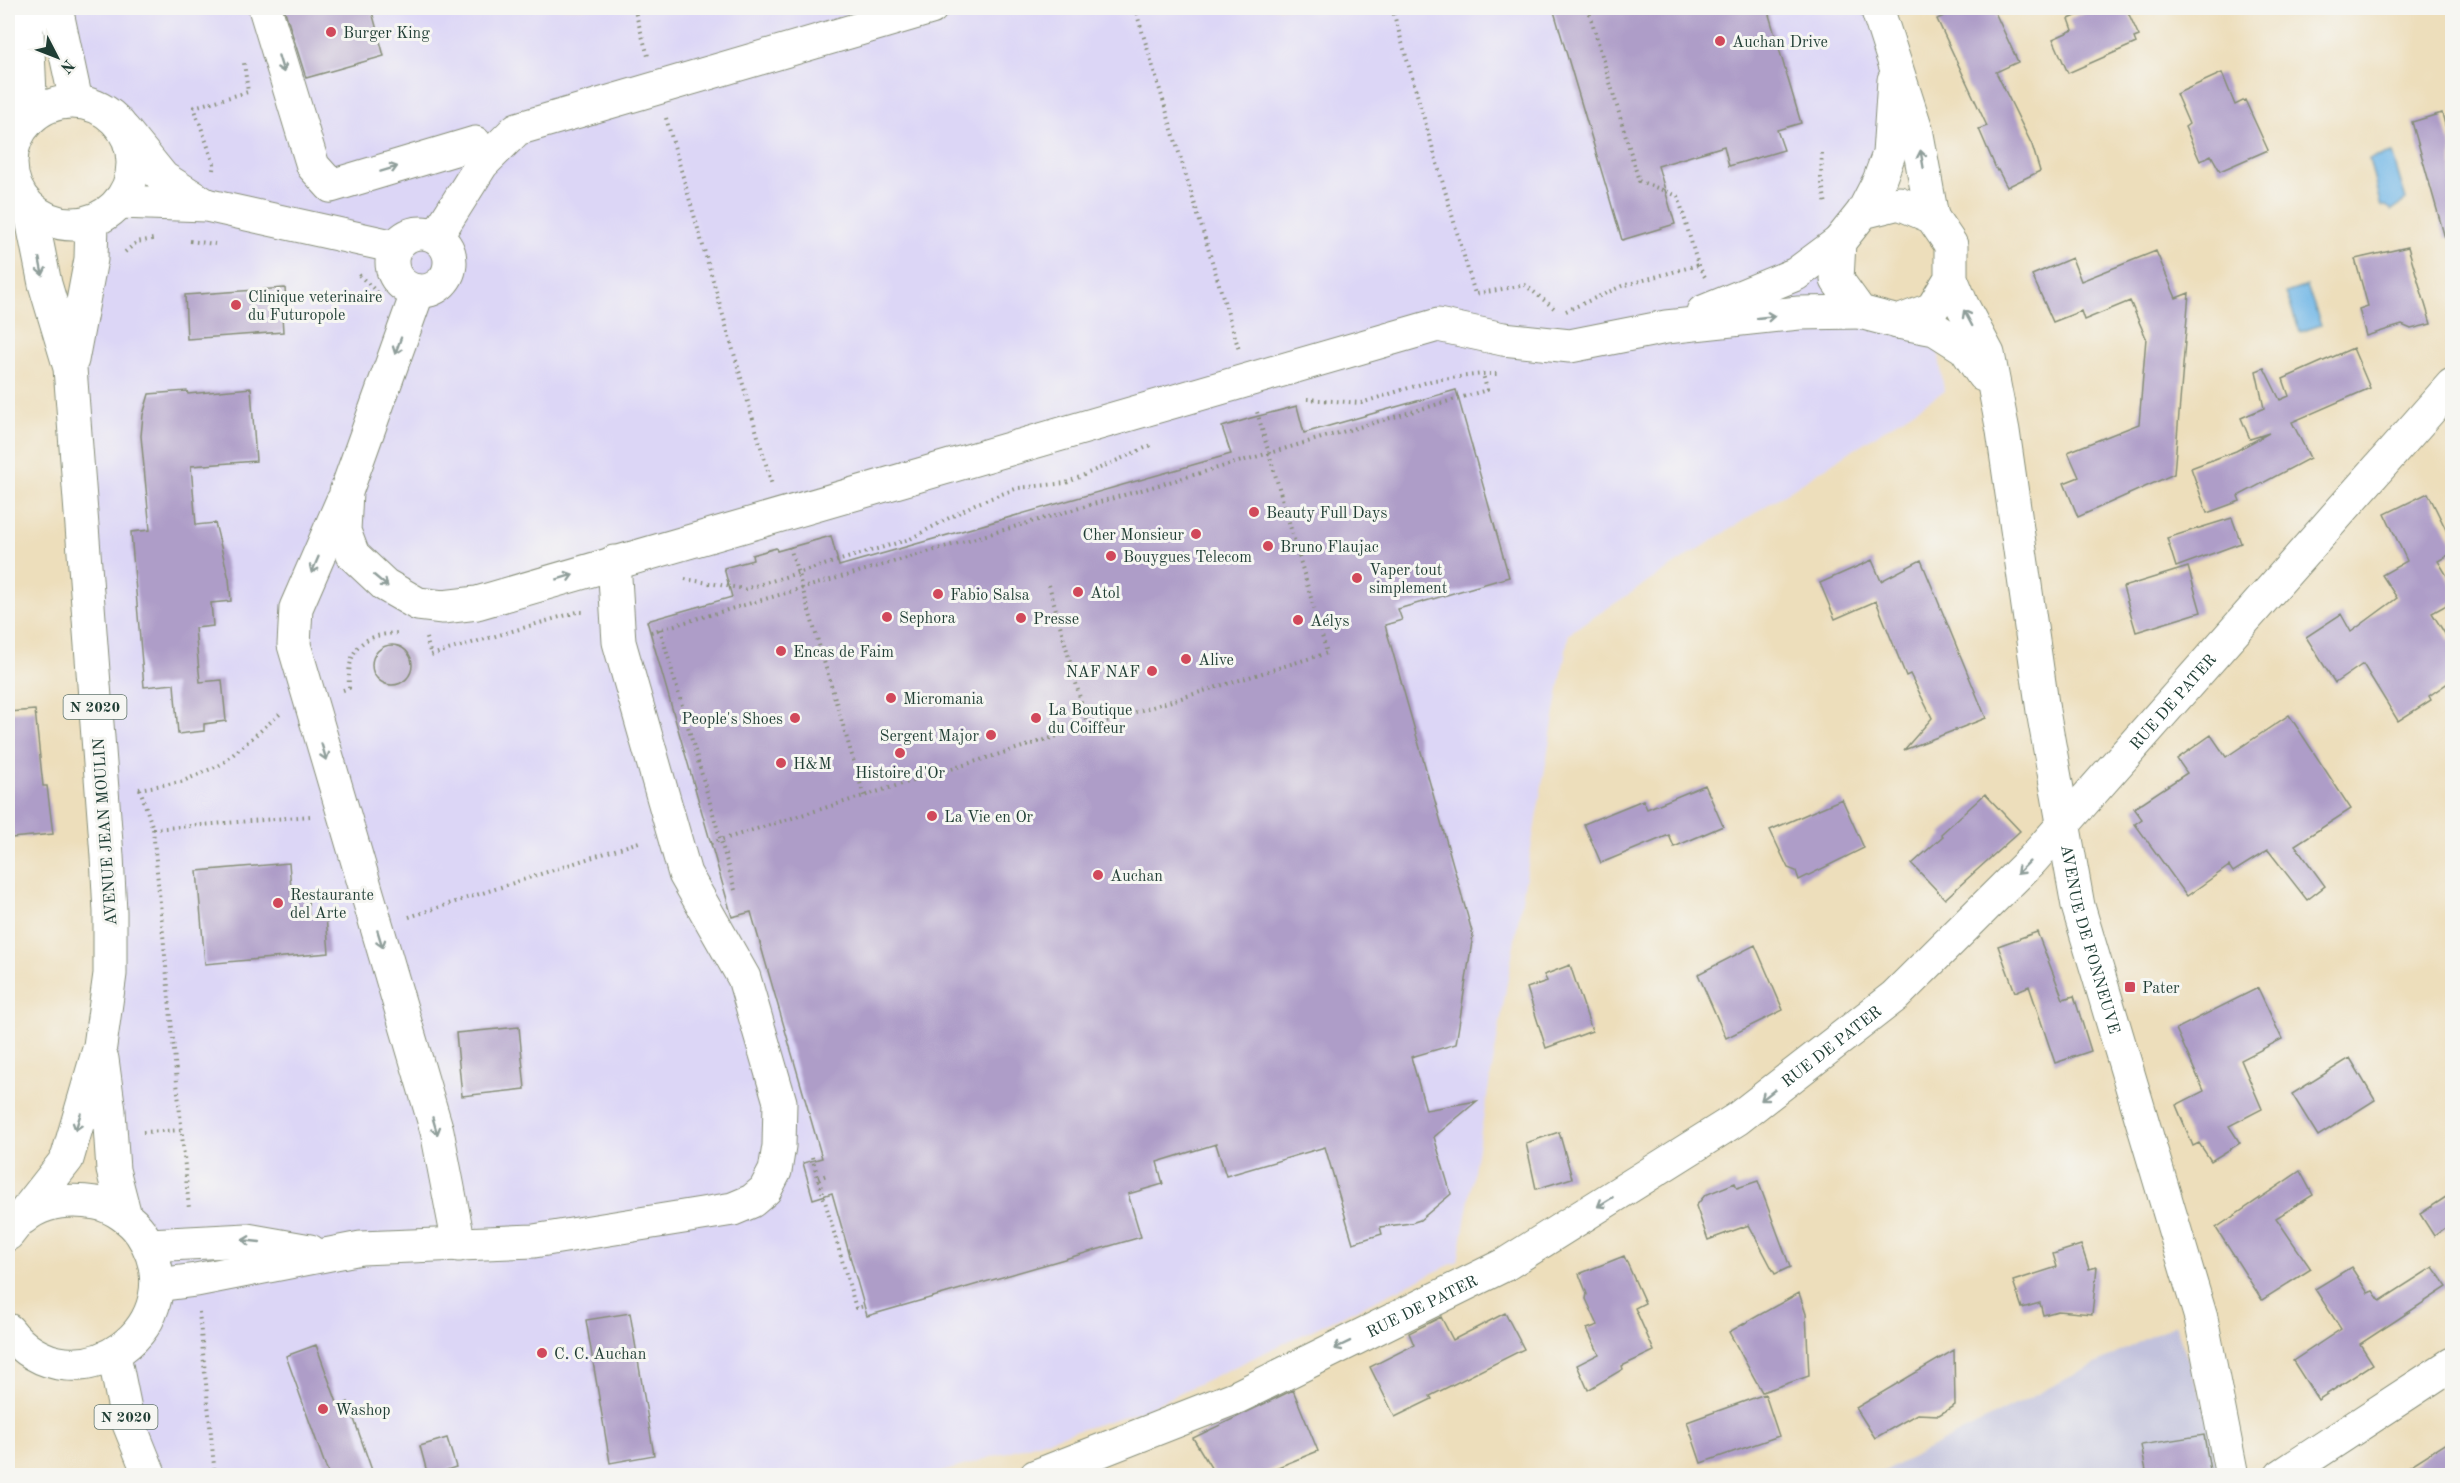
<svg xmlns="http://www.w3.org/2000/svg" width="2460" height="1483" font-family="'Old Standard TT',serif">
<rect width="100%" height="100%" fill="#f6f6f2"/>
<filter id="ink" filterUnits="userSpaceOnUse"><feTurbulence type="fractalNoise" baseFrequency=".0167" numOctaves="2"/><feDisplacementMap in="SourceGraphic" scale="12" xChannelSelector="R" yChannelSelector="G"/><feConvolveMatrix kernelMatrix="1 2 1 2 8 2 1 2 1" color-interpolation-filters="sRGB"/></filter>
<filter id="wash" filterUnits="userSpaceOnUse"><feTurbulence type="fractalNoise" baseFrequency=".008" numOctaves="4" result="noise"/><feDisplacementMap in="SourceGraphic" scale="24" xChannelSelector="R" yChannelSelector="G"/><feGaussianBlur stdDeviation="1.35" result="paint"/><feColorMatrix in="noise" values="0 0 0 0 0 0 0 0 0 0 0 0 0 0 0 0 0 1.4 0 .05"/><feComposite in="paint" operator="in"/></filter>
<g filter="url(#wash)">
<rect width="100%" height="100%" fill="#eddebb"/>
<path fill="#dcd6f6" d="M56 8H1881L1891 124 1839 242 1860 312 1935 329 1944 391 1569 633 1458 1261 1141 1411 933 1475H150L114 1355 153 1307 125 1216 70 368 100 218 114 208 126 192 130 182 133 162 124 130 111 115 92 105 76 101Z"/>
<path fill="#c2c2dc" d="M2175 1324 2208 1417 2219 1476H1875Z"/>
<path fill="#6fb6e6" stroke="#477a8d" stroke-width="1.5" d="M2392 153 2406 200 2392 210 2386 206 2381 207 2369 159Z
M2307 286 2321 325 2300 332 2286 293Z"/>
<g id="blocks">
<path fill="#ae9dc8" d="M284 8H371L384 56 306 78Z
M1553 8H1767L1801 123 1777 130 1784 150 1729 166 1724 146 1658 166 1675 224 1622 240Z
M1961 8H1993L2018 62 1996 72 2032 145 2040 171 2007 187 1998 170 1997 171 1979 129 1987 126 1937 19Z
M2094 8H2126L2139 36 2134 38 2136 43 2068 73 2053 39 2073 30 2069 19Z
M2222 73 2235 105 2245 100 2268 150 2220 171 2211 155 2200 161 2185 127 2189 124 2176 94Z
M2442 113 2452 151V237L2445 238 2412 122Z
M2408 247 2431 324 2411 329 2402 325 2366 336 2359 309 2368 306 2355 259Z
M2156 251 2176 298 2189 293 2174 474 2078 517 2064 483 2079 477 2068 452 2139 424 2146 338 2130 301 2084 320 2081 311 2053 322 2032 275 2072 258 2081 281Z
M285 288 287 315 282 316 283 332 187 339 185 295Z
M2353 348 2370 388 2292 422 2310 458 2238 496 2240 501 2207 513 2191 468 2236 451 2269 433 2250 439 2241 418 2264 408 2256 371 2264 368 2280 400 2289 396 2283 379Z
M251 388 256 461 191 466 196 525 215 523 229 579 231 601 211 603 213 626 195 628 200 682 222 680 226 721 204 724V731L178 734 174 684 144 687 131 532 150 530 141 436 143 415 149 394 187 391 188 394Z
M1456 390 1509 577 1398 609 1402 620 1385 625 1473 935 1456 1044 1411 1057 1426 1110 1477 1101 1434 1137 1451 1194 1420 1220 1411 1223 1380 1227 1382 1234 1353 1243 1325 1147 1226 1176 1216 1144 1157 1162 1163 1184 1128 1194 1141 1237 867 1316 832 1193 813 1199 803 1163 822 1158 751 912 732 917 647 621 732 597 724 568 753 560 752 555 776 548 777 551 831 536 839 566 1231 454 1222 427 1251 418 1297 406 1304 433Z
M2428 493 2452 542V553L2438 561 2452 584V602L2432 613 2452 645V680L2429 696 2431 700 2398 721 2363 664 2335 683 2306 637 2341 614 2351 632 2397 598 2382 575 2407 561 2385 514Z
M2232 518 2241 543 2176 567 2167 538Z
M1872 560 1881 581 1921 560 1986 718 1904 750 1932 718 1910 674 1906 676 1876 601 1835 619 1820 583Z
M2188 567 2201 612 2136 632 2123 587Z
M372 665a20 20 0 1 1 40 0a20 20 0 1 1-40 0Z
M35 710 43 786H47L53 834 11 838 8 837V712Z
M2289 715 2351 809 2295 845 2325 886 2307 900 2268 850 2233 872 2229 866 2187 896 2135 824 2142 819 2134 808 2187 773 2177 759 2211 735 2226 757Z
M1705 785 1723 826 1674 847 1669 835 1601 863 1584 824 1643 800 1647 809Z
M1985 794 2020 831 1945 899 1912 864 1943 836 1941 834Z
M1842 799 1864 848 1799 880 1796 871 1788 868 1770 830Z
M289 863 292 900 308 899 309 917 326 916 329 953 205 964 197 871Z
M2037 932 2063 999 2074 996 2091 1051 2055 1063 2029 986 2015 992 1998 946Z
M1755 945 1783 1010 1726 1038 1698 974Z
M1570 965 1592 1031 1546 1048 1527 988 1547 981 1544 975Z
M2258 988 2282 1039 2241 1060 2262 1109 2229 1126 2240 1143 2211 1161 2199 1143 2193 1146 2176 1105 2204 1091 2176 1029Z
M519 1027 525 1089 462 1096 456 1033Z
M2350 1058 2375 1100 2318 1136 2292 1094Z
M1559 1132 1572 1178 1536 1189 1526 1143Z
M2300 1171 2313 1195 2276 1218 2311 1269 2262 1300 2216 1228Z
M1758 1181 1790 1267 1775 1274 1749 1225 1708 1240 1696 1206 1705 1195 1735 1183 1737 1188Z
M2452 1193V1223L2434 1236 2420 1214Z
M2081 1245 2089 1269 2097 1267 2092 1314 2058 1311 2043 1315 2040 1303 2022 1308 2013 1281 2057 1267 2053 1254Z
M1624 1256 1645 1303 1635 1308 1654 1351 1622 1366 1623 1369 1588 1390 1577 1365 1599 1354 1587 1329 1598 1325 1586 1299 1587 1294 1579 1274Z
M2351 1267 2368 1293 2373 1291 2380 1301 2433 1267 2447 1287 2360 1344 2373 1364 2318 1400 2293 1361 2341 1329 2315 1289Z
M1799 1293 1806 1314 1809 1376 1762 1392 1729 1332Z
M630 1313 654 1455 610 1463 586 1320Z
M1505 1313 1524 1349 1430 1396 1432 1399 1395 1417 1370 1367 1414 1345 1409 1333 1441 1317 1453 1340Z
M316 1345 339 1408 348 1402 374 1476H329L286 1356Z
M1954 1350 1955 1405 1939 1415 1917 1414 1875 1438 1856 1408Z
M1293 1390 1318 1451 1256 1476H1216L1193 1438Z
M1765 1394 1779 1436 1701 1463 1687 1422Z
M2204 1435 2211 1476H2147L2141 1445Z
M447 1438 456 1467 428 1476 420 1446Z
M2452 1439V1476H2394Z"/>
</g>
</g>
<g filter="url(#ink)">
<use href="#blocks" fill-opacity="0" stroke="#868e78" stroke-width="1.5"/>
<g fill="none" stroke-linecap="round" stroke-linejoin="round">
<g stroke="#868e78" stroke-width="35">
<g id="minor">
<path d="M265 8 313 166 331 186 475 143"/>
<path d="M1877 8 1916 129 1932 217"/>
<path d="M124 130 163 178 204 204"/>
<path d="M8 182 12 178"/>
<path d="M120 202 206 205 396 247"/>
<path d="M1863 212 1879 181 1889 154 1894 80"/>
<circle cx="421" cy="262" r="29"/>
<path d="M436 237 482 164 517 129 931 8"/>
<path id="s1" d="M1951 278 1932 309 1898 322 1860 312 1837 280 1839 242 1863 212 1899 203 1932 217 1951 245V278L1962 305 1988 354 2003 431 2043 711 2078 906 2201 1318 2232 1476"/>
<path d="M418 291 346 492 344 531 353 555 385 585 418 604 443 607 477 603 1438 325 1503 339 1570 346 1666 327 1799 313 1860 312"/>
<path d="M1703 312 1796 274 1839 242"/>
<path d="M1898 322 1935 329 1965 348 1983 375"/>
<path d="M342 502 296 608 294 645 437 1131 459 1245"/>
<path d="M149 1245 247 1240 310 1251"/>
<path d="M157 1285 196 1280 361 1248 534 1241 733 1209 752 1201 765 1190 775 1171 779 1146 780 1102 744 978 685 874 619 642 614 562"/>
<path id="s2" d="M1036 1476 1237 1397 1506 1264 1737 1119 1895 996 2032 860 2452 385"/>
<path d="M2281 1476 2452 1364"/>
</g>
</g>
<g stroke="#868e78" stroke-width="35">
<path id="major" d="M26 8 31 116
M56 8 76 101
M11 163a61 61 0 1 1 122 0a61 61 0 1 1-122 0Z
M72 360 91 259 92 221
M102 1059 109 1111 113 1170 125 1216
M8 1234 67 1159 100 1046 110 974V912L107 856 70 368 45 284 30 209
M8 1330C74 1416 201 1324 141 1233 132 1220 113 1206 96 1203 71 1199 44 1200 23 1218
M114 1355 127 1419 150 1476"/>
</g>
<path stroke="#868e78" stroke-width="4" stroke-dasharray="1.5 4.5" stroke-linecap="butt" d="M634 8 648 56
M1135 8 1239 350
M1392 8 1475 294 1525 285 1555 309
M1588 8 1639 181 1678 196 1698 265 1705 277
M666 118 772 485
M1822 153 1821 178 1826 205
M213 170 214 164 194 107 248 92 244 63
M190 241 215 244
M125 252 137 242 153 239
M359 275 378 293 379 298
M1566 311 1622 286 1698 265
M1307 399 1361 403 1434 380 1483 374H1497
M790 547 864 796
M685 579 745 589 910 539 975 504 1018 488 1066 483 1154 444
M1049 585 1088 727
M660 629 735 890
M651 632 1487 390 1483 374
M426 638 431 655 577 612H586
M343 690 349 688C347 649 360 635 398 633
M139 789 181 782 222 764 280 714
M140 789 153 829 189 1209
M153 829 311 816
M711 843 1327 653 1257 412
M409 917 639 842 641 844
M143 1132 182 1130
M812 1157 856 1308 865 1306
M818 1178 827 1175
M199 1312 215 1476"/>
<use href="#minor" stroke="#fff" stroke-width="33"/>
<use href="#major" stroke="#fff" stroke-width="33"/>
</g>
<defs><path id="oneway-shaft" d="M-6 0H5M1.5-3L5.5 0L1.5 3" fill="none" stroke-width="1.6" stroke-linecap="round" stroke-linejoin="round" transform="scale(1.5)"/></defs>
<g stroke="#8f9e9a">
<use href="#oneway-shaft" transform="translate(281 64) rotate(73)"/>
<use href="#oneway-shaft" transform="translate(1922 159) rotate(-100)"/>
<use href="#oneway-shaft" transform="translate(389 169) rotate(-17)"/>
<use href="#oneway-shaft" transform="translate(41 267) rotate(79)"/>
<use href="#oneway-shaft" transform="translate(1766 317) rotate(-6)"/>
<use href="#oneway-shaft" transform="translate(1968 318) rotate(-118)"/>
<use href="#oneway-shaft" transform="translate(398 346) rotate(110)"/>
<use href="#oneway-shaft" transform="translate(315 565) rotate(113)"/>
<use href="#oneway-shaft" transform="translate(565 577) rotate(-17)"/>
<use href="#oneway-shaft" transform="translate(381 581) rotate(40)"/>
<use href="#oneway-shaft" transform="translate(324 752) rotate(73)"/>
<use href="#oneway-shaft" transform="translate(2023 868) rotate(135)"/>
<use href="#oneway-shaft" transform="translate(380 939) rotate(73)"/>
<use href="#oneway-shaft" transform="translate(1768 1095) rotate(142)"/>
<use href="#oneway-shaft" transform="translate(78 1122) rotate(107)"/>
<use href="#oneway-shaft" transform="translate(435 1126) rotate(74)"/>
<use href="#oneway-shaft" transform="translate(1605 1202) rotate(148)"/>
<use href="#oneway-shaft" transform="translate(251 1241) rotate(-174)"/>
<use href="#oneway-shaft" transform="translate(1342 1345) rotate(154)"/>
</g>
</g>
<g fill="#d1495b" stroke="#f6f6f2" stroke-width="2">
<circle cx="331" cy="32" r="6"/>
<circle cx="1720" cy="41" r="6"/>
<circle cx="236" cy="305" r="6"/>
<circle cx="1254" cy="512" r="6"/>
<circle cx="1196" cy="534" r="6"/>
<circle cx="1268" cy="546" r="6"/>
<circle cx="1111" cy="556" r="6"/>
<circle cx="1357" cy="578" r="6"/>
<circle cx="1078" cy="592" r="6"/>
<circle cx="938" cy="594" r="6"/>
<circle cx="887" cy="617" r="6"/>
<circle cx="1021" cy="618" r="6"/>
<circle cx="1298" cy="620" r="6"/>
<circle cx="781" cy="651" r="6"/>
<circle cx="1186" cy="659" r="6"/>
<circle cx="1152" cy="671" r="6"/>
<circle cx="891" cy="698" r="6"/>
<circle cx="795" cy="718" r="6"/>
<circle cx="1036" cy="718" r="6"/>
<circle cx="991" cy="735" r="6"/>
<circle cx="900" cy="753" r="6"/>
<circle cx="781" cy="763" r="6"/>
<circle cx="932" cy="816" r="6"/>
<circle cx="1098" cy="875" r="6"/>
<circle cx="278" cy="903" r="6"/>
<rect x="2124" y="981" width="12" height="12" rx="3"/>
<circle cx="542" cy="1353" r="6"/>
<circle cx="323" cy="1409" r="6"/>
</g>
<g text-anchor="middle" stroke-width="6" stroke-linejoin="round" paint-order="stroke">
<g fill="#f6f6f2" stroke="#60746d" stroke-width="1.5">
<rect x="63.5" y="695" width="63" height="24" rx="4.5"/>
<rect x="94.5" y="1405" width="63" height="24" rx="4.5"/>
</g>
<g font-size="15" font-weight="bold" fill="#1f3d34">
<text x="95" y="712">N 2020</text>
<text x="126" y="1422">N 2020</text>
</g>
<g font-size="16" fill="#1f3d34" stroke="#f6f6f2" text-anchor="start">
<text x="343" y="38">Burger King</text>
<text x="1732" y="47">Auchan Drive</text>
<text x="248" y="302">Clinique veterinaire<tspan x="248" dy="18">du Futuropole</tspan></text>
<text x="1266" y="518">Beauty Full Days</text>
<text x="1184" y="540" text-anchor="end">Cher Monsieur</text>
<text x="1280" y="552">Bruno Flaujac</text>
<text x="1123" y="562">Bouygues Telecom</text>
<text x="1369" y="575">Vaper tout<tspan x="1369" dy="18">simplement</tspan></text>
<text x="1090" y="598">Atol</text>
<text x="950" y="600">Fabio Salsa</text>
<text x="899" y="623">Sephora</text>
<text x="1033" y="624">Presse</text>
<text x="1310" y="626">Aélys</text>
<text x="793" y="657">Encas de Faim</text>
<text x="1198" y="665">Alive</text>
<text x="1140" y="677" text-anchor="end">NAF NAF</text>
<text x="903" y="704">Micromania</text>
<text x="1048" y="715">La Boutique<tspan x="1048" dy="18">du Coiffeur</tspan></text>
<text x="783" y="724" text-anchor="end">People's Shoes</text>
<text x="979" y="741" text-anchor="end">Sergent Major</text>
<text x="793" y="769">H&amp;M</text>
<text x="900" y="778" text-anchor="middle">Histoire d'Or</text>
<text x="944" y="822">La Vie en Or</text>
<text x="1110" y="881">Auchan</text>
<text x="290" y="900">Restaurante<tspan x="290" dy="18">del Arte</tspan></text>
<text x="2142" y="993">Pater</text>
<text x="554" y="1359">C. C. Auchan</text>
<text x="335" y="1415">Washop</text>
</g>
<g font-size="16" fill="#1f3d34" stroke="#f6f6f2">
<text dy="6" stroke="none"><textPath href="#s2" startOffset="1394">RUE DE PATER</textPath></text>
<text transform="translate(104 832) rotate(-94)" y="6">AVENUE JEAN MOULIN</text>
<text dy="6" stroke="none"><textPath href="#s1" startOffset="1047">AVENUE DE FONNEUVE</textPath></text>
<text dy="6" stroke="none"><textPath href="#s2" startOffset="908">RUE DE PATER</textPath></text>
<text dy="6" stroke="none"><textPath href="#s2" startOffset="422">RUE DE PATER</textPath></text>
</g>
</g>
<rect width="2460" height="1483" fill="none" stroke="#f6f6f2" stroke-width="30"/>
<g transform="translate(57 57) rotate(132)" stroke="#f6f6f2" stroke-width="4.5" paint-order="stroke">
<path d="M0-4.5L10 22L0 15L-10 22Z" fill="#1f3d34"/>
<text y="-9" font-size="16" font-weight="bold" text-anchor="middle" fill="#1f3d34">N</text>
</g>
</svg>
